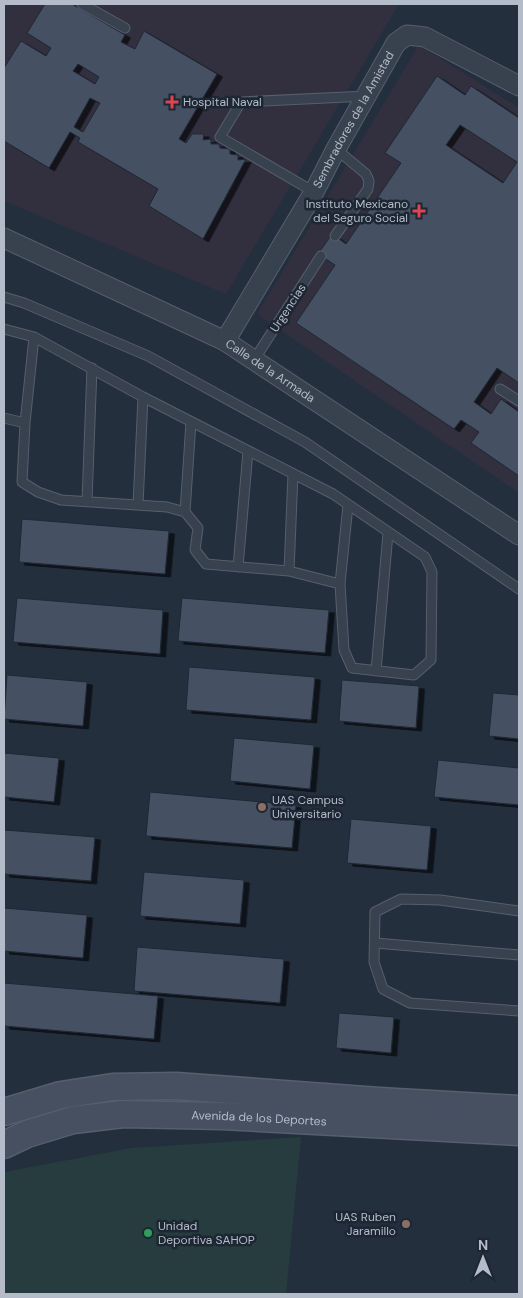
<svg xmlns="http://www.w3.org/2000/svg" width="523" height="1298" font-family="'DM Sans',sans-serif">
<defs>
<filter id="shadow"><feDropShadow dx="5.5" dy="3" stdDeviation="0" flood-color="#0009"/></filter>
</defs>
<rect width="100%" height="100%" fill="#242f3e"/>
<path fill="#32303f" d="M4 4H399L226 294 4 201Z
M419 45 519 108V493L257 314Z"/>
<path fill="#263c3f" d="M301 1137 286 1294H4V1172L132 1148Z"/>
<path fill="#455162" stroke="#1f2835" fill-rule="evenodd" filter="url(#shadow)" d="M45 4H72L125 35 121 42 135 49 144 31 217 74 179 139 186 143 192 134H204L203 140 211 139V144H219L220 148 230 149V154L238 155V160L246 159 203 239 149 206 158 189 78 142 80 138 70 132 49 168 4 141V68L21 41 46 56 51 48 27 33ZM78 64 99 77 95 84 73 71ZM90 98 100 103 83 132 74 127Z
M437 76 465 95 471 86 519 118V383L497 368 474 402 491 414 501 399 519 412V476L471 443 479 432 461 420 454 429 296 323 335 265 318 254 332 234 346 244 401 163 385 153ZM460 125 517 162 503 183 446 145Z
M22 519 169 531 165 574 19 562Z
M17 598 163 610 160 654 13 642Z
M182 598 329 610 325 653 178 641Z
M189 667 315 677 311 720 186 710Z
M7 675 87 682 83 726 4 719Z
M342 680 419 686 416 728 339 721Z
M493 693 519 695V739L489 736Z
M234 738 314 745 310 789 230 781Z
M4 753 59 758 54 802 4 797Z
M438 760 519 768V805L434 797Z
M150 792 296 805 292 848 146 836Z
M351 819 431 826 427 870 347 863Z
M4 830 95 837 91 881 4 874Z
M144 872 244 880 240 924 140 916Z
M4 908 87 915 83 958 4 951Z
M137 947 284 959 280 1003 134 991Z
M4 983 158 996 154 1039 4 1026Z
M339 1013 394 1017 391 1053 336 1048Z"/>
<g fill="none" stroke-linecap="round" stroke-linejoin="round">
<g stroke="#565f6c" stroke-width="11">
<path id="lane" d="M82 4 125 28
M314 192 220 137 241 102 367 96
M335 236 368 189 369 181 366 174 336 149
M4 297 24 303 148 356 305 442 519 589
M4 329 34 337 143 397 333 494 425 557 432 572 431 660 414 675 352 668 344 650 340 584 289 571 206 564 195 550 198 528 185 512 167 507 61 500 38 492 22 482 25 423 4 418
M254 360 321 256
M500 389 519 401
M25 423 34 337
M87 501 92 368
M138 505 143 397
M185 512 191 422
M238 567 248 451
M289 571 293 474
M340 584 348 505
M376 671 388 533
M519 911 440 900 401 899 375 912 374 962 383 989 410 1003 519 1011
M375 943 519 955"/>
</g>
<g stroke="#565f6c" stroke-width="21">
<g id="street">
<path id="s1" d="M4 238 225 341 519 535"/>
<path id="s2" d="M225 341 314 192 336 149 396 43 407 35 425 37 519 86"/>
</g>
</g>
<g stroke="#565f6c" stroke-width="29">
<g id="secondary">
<path d="M4 1112 61 1095 113 1087 176 1086 379 1101 519 1109"/>
<path id="s3" d="M4 1145 27 1134 73 1120 123 1114 223 1116 519 1132"/>
</g>
</g>
<use href="#lane" stroke="#38414e" stroke-width="9"/>
<use href="#street" stroke="#38414e" stroke-width="19"/>
<use href="#secondary" stroke="#465061" stroke-width="26"/>
</g>
<g fill="#e0444e" stroke="#1d2633" stroke-width="2">
<path d="M169.5 94.5h5v5h5v5h-5v5h-5v-5h-5v-5h5z"/>
<path d="M416.5 203.5h5v5h5v5h-5v5h-5v-5h-5v-5h5z"/>
</g>
<g fill="#8d6e63" stroke="#1d2633" stroke-width="2">
<circle cx="262" cy="807" r="5"/>
<circle cx="406" cy="1224" r="5"/>
</g>
<circle fill="#2e9e5b" stroke="#1d2633" stroke-width="2" cx="148" cy="1233" r="5"/>
<g text-anchor="middle" stroke-width="5" stroke-linejoin="round" paint-order="stroke">
<g font-size="12" fill="#b4bcc9" stroke="#1d2633" text-anchor="start">
<text x="183" y="106">Hospital Naval</text>
<text x="408" y="208" text-anchor="end">Instituto Mexicano<tspan x="408" dy="14">del Seguro Social</tspan></text>
<text x="272" y="804">UAS Campus<tspan x="272" dy="14">Universitario</tspan></text>
<text x="396" y="1221" text-anchor="end">UAS Ruben<tspan x="396" dy="14">Jaramillo</tspan></text>
<text x="158" y="1230">Unidad<tspan x="158" dy="14">Deportiva SAHOP</tspan></text>
</g>
<g font-size="12" fill="#b4bcc9" stroke="#1d2633">
<text dy="4" stroke="none"><textPath href="#s2" startOffset="256">Sembradores de la Amistad</textPath></text>
<text transform="translate(288 308) rotate(-57)" y="4">Urgencias</text>
<text dy="4" stroke="none"><textPath href="#s1" startOffset="298">Calle de la Armada</textPath></text>
<text dy="4" stroke="none"><textPath href="#s3" startOffset="260">Avenida de los Deportes</textPath></text>
</g>
</g>
<rect width="523" height="1298" fill="none" stroke="#b4bcc9" stroke-width="10"/>
<g transform="translate(483 1258)" stroke="#1d2633" stroke-width="4" paint-order="stroke">
<path d="M0-4L9 19L0 12L-9 19Z" fill="#b4bcc9"/>
<text y="-8" font-size="14" font-weight="bold" text-anchor="middle" fill="#b4bcc9">N</text>
</g>
</svg>
